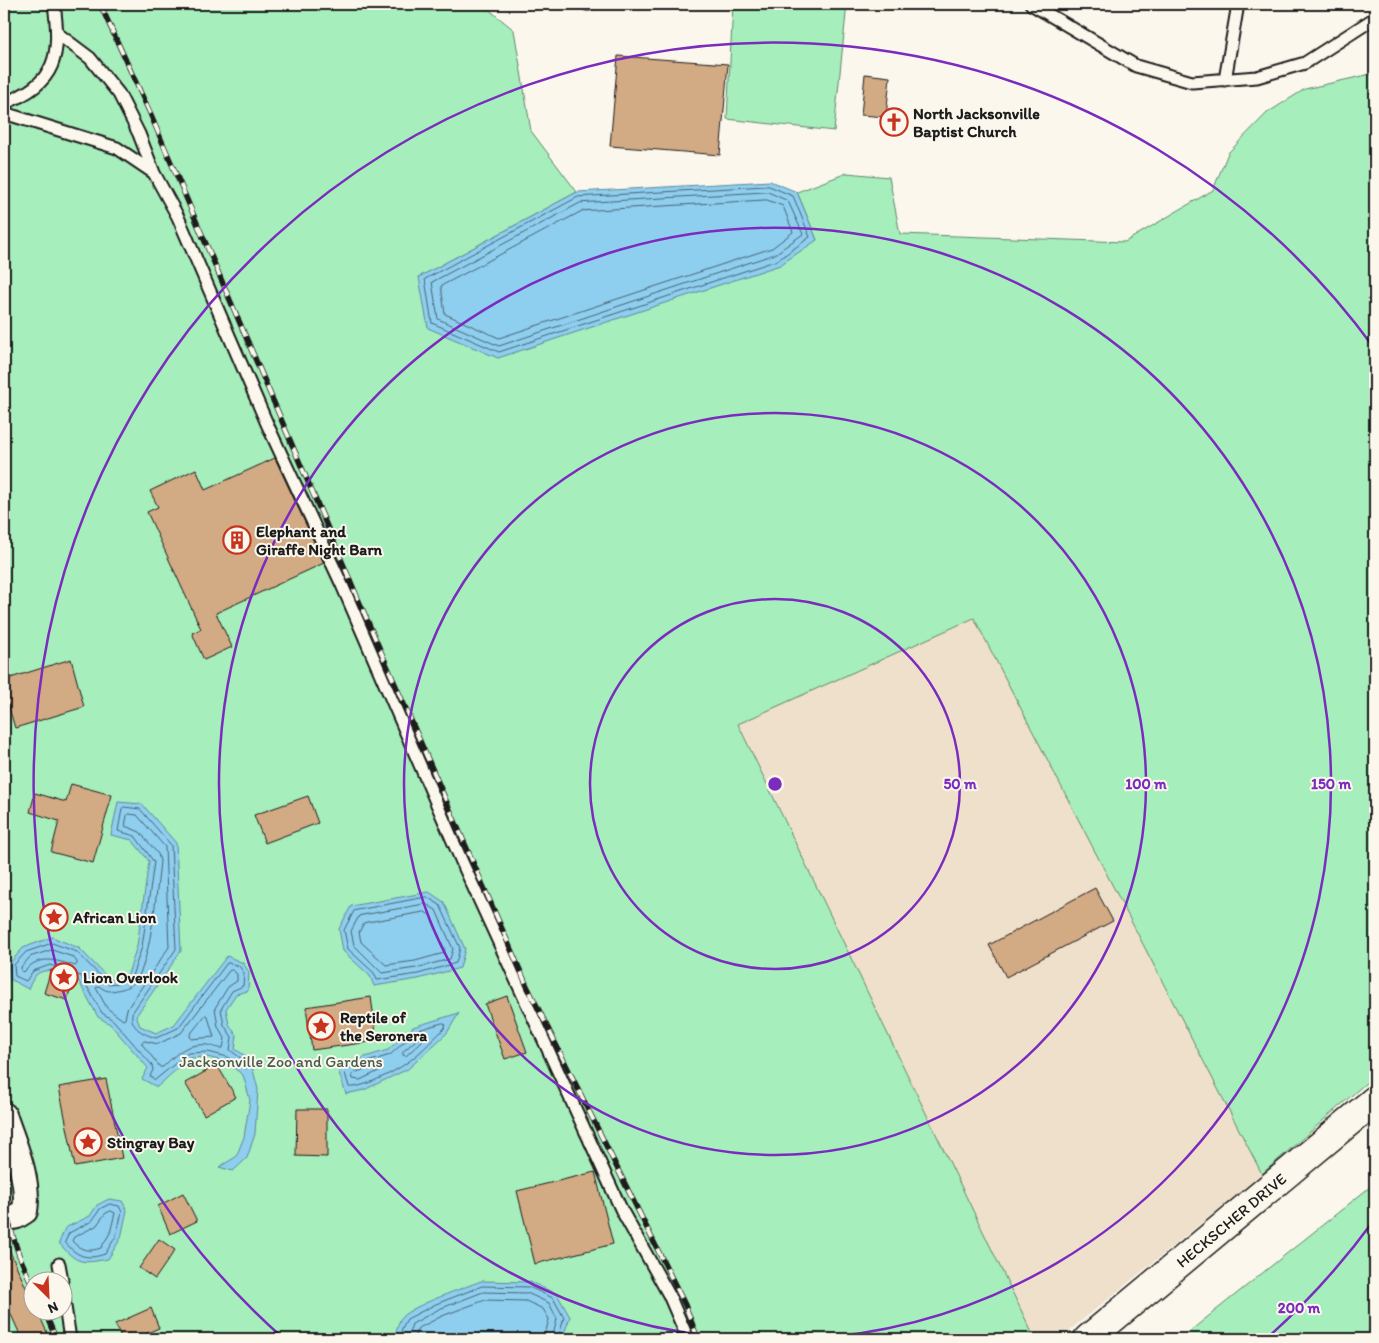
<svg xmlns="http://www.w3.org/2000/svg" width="1379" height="1343" font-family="Itim,sans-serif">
<rect width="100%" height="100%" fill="#fbf7ec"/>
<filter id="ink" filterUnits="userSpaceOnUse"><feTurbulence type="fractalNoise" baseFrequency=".02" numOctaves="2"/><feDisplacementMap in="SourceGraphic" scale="10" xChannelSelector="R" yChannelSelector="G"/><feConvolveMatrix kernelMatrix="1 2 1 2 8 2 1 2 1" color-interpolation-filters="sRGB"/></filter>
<g filter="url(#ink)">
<path fill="#efe0cc" d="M974 618 1262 1174 1059 1339H1035L738 723Z"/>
<path fill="#a6eebb" stroke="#61856c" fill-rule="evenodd" d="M4 4H482L514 30 531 131 577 192 419 277 817 240 797 192 847 173 889 177 900 234 1125 242 1213 190 1228 153 1267 113 1305 89 1371 74 1375 81V1075L1262 1174 974 618 738 724 1035 1339H4ZM32 1280H62V1310H32Z
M733 4H847L834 131 727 119Z
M1375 1183V1339H1180Z"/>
<path fill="#8eceef" stroke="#60879b" d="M770 181 797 192 817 240 780 265 498 358 428 328 419 277 577 192Z
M118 802 142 804 176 843 181 951 136 1016 140 1026 156 1033 174 1025 227 956 243 963 249 972 248 991 236 994 226 1009 229 1024 237 1036 235 1049 250 1059 258 1089 255 1134 247 1158 233 1171 219 1167 236 1157 244 1137 250 1100 243 1075 226 1062 207 1057 189 1058 157 1087 142 1079 148 1068 110 1024 98 1017 78 980C68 974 47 965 36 975 33 978 30 985 28 989L10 979 9 964 23 948 52 937 79 948 110 980 118 979 128 974 137 946 149 861 132 840 111 835Z
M429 892 444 902 465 949 460 968 418 979 374 986 370 976 343 951 339 929 351 906Z
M459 1013 447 1033 408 1069 364 1090 346 1094 338 1070 349 1062 388 1050 413 1027Z
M109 1199 122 1201 127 1210 121 1238 108 1259C81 1264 77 1264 59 1243L65 1228 90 1216 97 1205Z
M481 1281 530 1282 557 1294 570 1317 562 1339H394C397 1332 397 1323 402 1317 411 1306 466 1287 481 1281Z"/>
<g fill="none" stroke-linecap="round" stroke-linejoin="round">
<path stroke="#4a6370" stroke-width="1" d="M769 186 793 196 810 237 778 260 499 352 432 323 425 279 578 197Z
M768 192 788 201 803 234 775 254 499 346 438 319 432 282 580 203Z
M767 200 783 206 793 232 772 248 499 338 445 314 441 286 582 211Z
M124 807 140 809 171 845 176 949 132 1013C130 1028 143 1034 156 1038L178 1028 227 963H230L240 967 244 973 243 986 232 991 221 1009 224 1025 232 1037 230 1050 246 1062 247 1067 246 1069 228 1057 208 1052 188 1053 155 1080 150 1076 153 1070 152 1065 113 1020 102 1013 81 976 50 965 33 971 26 981 15 976 14 965 26 952 52 943 77 952 108 984 119 983 132 976 142 947 154 862 135 836 118 831 122 809Z
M129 814 137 815 165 847 169 947 127 1009 125 1019 123 1020 107 1008 96 988 99 986C105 991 109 992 117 990 124 989 134 985 137 979 151 957 157 890 160 861L158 854 140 832 125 826 127 816Z
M427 897 440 905 460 948 456 963 418 974 377 980 374 973 348 949 344 930 354 911Z
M426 904 436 910 453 949 450 959 416 968 382 973 354 945 351 931 359 916Z
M425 912 430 915 445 950 444 953 415 961 386 965 361 942 359 932 364 923Z
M52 950 73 957 77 962V964L75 966C56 960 38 954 24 972L21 971V967L30 957Z
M232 970 237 974V981L228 987 215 1008 218 1027 225 1038 223 1048C218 1049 213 1046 208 1045 186 1043 177 1053 163 1067H160L142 1044V1042L145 1041 158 1044 181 1033 229 971Z
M206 1015 208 1017 214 1037 191 1039 190 1035Z
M443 1023 446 1025 443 1030C431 1041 419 1055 405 1064 395 1072 360 1089 349 1087L345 1073 351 1067 390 1055 416 1031Z
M421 1036 423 1038V1040L406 1056 403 1055V1052Z
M379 1065 382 1066 381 1070 360 1080 353 1079 352 1075 354 1073Z
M110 1204 119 1206 122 1212 116 1236 105 1254C87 1260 77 1257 65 1242L69 1233 92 1221 100 1209Z
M111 1211 115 1213 110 1233 101 1248C89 1252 81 1251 72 1241L74 1237 96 1226 105 1214Z
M400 1339 402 1328 407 1319 436 1304 482 1286 529 1287 553 1298 564 1318 558 1339
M407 1339 412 1324 439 1309 483 1292 527 1293 549 1303 557 1319 552 1339
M414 1339 417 1329 442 1316 485 1300 526 1301 543 1309 549 1319 544 1339"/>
</g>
<path fill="#d2aa83" stroke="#1c1c1c" d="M618 56 728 64 720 155 610 146Z
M865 74 890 77 886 117 861 115Z
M275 458 324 563 216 613 232 647 204 660 192 633 201 629 147 512 158 507 150 491 196 469 205 490Z
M71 659 84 707 15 728 4 691V680Z
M71 784 112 795 93 863 51 852 59 821 30 812 35 793 66 802Z
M308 796 318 823 265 843 254 815Z
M1095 888 1113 921 1006 977 989 945Z
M51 970 74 977 67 1000 44 993Z
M507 996 527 1052 505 1059 485 1004Z
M371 997 377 1041 312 1050 306 1007Z
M217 1065 236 1097 204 1115 185 1083Z
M106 1079 122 1158 75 1167 59 1087Z
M297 1109H327V1157L296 1156Z
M595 1172 613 1244 535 1264 517 1191Z
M183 1193 197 1221 170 1234 158 1206Z
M4 1238 32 1301V1310H37L50 1339H22L4 1299Z
M159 1239 175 1250 155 1279 139 1268Z
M151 1308 159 1328 133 1339H122L115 1324Z"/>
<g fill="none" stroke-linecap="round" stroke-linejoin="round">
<g stroke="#1c1c1c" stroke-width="15">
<path id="lane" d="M587 4H589
M1031 4 1136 66 1192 82 1257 77 1305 63 1375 18
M58 34 90 58 119 94 139 134 154 173
M1225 80 1238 4
M4 103C57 84 61 55 54 4
M4 113 117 148 154 173 178 217 268 426 342 585 462 862 622 1211 669 1295 688 1339
M59 1264 62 1280
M62 1287 70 1339"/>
</g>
<g stroke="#1c1c1c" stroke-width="28">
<path id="street" d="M4 1115C14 1145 30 1179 25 1211L17 1216 4 1219"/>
</g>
<g stroke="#1c1c1c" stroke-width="31">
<g id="secondary">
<path id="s1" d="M1088 1339 1375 1100"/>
</g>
</g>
<use href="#lane" stroke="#fbf7ec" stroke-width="11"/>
<use href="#street" stroke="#fbf7ec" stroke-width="24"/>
<use href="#secondary" stroke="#fbf7ec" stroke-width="28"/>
<g stroke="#1c1c1c" stroke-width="5.5">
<path id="rail" d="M100 4 149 111 368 622 527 986 685 1305 698 1339
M4 1208 19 1255 32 1285
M44 1310 56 1339"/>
</g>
<use href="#rail" stroke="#fbf7ec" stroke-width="4" stroke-dasharray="11" stroke-linecap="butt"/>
</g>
</g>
<g fill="none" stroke="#7b2cbf" stroke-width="2.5">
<circle cx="775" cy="784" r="185"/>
<circle cx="775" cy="784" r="371"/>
<path d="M746 1339A556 556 0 1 1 804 1339"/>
<path d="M1374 1220A741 741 0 0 1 1266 1339M284 1339A741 741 0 1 1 1374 348"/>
</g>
<defs>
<g id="church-ring" transform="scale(1.4375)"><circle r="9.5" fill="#fbf7ec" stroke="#c8321e" stroke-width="1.5"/><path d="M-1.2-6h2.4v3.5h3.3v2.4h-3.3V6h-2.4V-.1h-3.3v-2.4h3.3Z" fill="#c8321e"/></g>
<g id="building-ring" transform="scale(1.4375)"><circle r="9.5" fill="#fbf7ec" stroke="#c8321e" stroke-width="1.5"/><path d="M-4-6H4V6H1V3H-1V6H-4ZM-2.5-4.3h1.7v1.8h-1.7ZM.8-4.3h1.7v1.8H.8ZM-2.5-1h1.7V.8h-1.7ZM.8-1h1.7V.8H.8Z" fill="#c8321e"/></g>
<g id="sight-ring" transform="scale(1.4375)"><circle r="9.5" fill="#fbf7ec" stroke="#c8321e" stroke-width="1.5"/><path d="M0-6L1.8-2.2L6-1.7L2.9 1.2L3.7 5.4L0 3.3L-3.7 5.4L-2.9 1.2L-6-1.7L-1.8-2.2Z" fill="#c8321e"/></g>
</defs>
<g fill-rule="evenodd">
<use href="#church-ring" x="894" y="122"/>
<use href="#building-ring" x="237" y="540"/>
<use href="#sight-ring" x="54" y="917"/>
<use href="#sight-ring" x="64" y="977"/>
<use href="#sight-ring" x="321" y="1026"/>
<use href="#sight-ring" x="88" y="1142"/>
</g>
<g text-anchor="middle" stroke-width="4" stroke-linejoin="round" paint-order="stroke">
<g font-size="16" font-weight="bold" fill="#1c1c1c" stroke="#fbf7ec" text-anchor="start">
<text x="913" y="119">North Jacksonville<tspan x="913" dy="18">Baptist Church</tspan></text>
<text x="256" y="537">Elephant and<tspan x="256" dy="18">Giraffe Night Barn</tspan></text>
<text x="73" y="923">African Lion</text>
<text x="83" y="983">Lion Overlook</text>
<text x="340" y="1023">Reptile of<tspan x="340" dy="18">the Seronera</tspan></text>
<text x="107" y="1148">Stingray Bay</text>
</g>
<g font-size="16" fill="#455b4c" stroke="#fbf7ec">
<text x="281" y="1067">Jacksonville Zoo and Gardens</text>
</g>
<g font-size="16" fill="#1c1c1c" stroke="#fbf7ec">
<text dy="6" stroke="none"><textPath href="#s1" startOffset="186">HECKSCHER DRIVE</textPath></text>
</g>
</g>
<circle cx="775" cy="784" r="8" fill="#7b2cbf" stroke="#fbf7ec" stroke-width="2.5"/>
<g font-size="15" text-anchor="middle" font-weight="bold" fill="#7b2cbf" stroke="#fbf7ec" stroke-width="4" stroke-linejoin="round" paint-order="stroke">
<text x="960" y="789">50 m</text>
<text x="1146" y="789">100 m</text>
<text x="1331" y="789">150 m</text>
<text x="1299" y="1313">200 m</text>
</g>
<rect width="1379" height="1343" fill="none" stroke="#fbf7ec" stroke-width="20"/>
<rect x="10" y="10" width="1359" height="1323" fill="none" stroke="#1c1c1c" stroke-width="2" filter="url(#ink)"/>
<g transform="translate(48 1296) rotate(156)"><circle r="24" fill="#fbf7ec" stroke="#a29f99"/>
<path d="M0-4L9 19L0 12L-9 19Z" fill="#c8321e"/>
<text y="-8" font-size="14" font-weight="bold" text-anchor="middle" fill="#1c1c1c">N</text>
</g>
</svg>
